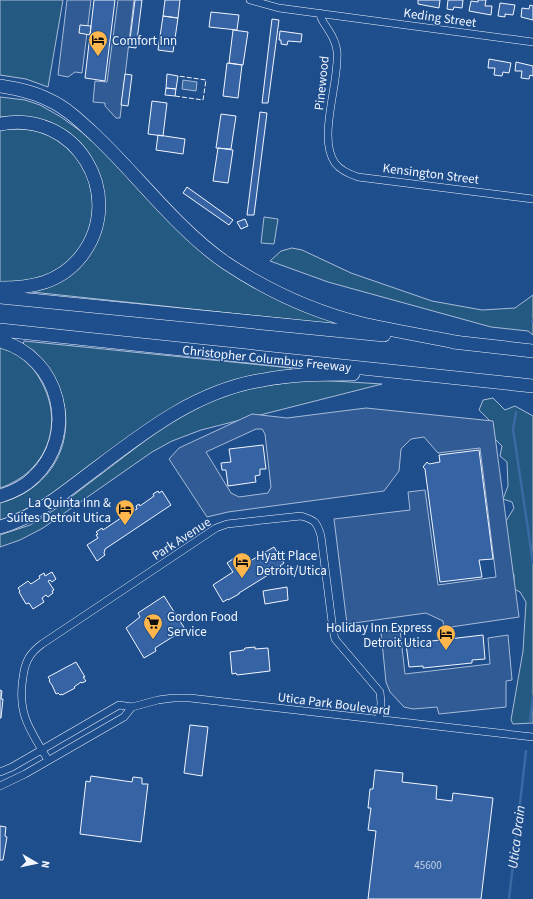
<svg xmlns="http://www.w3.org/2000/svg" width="533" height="899" font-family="'Source Sans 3',sans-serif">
<rect width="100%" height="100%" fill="#1f4e8c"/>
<path fill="#245a82" stroke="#a8bbd7" d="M0 0H63L48 87 26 79 0 75Z
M0 97 25 100 40 105 61 117 86 135 190 239 333 321 332 324 32 292V290L55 283 101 224 80 144 0 120Z
M7 129C23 129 35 129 49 135 98 157 107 226 69 262 59 272 41 278 28 281 19 283 9 282 0 282V131Z
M264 217 278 219 274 244 261 243Z
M292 248 302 250 351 273 432 301 482 310 515 308 533 295V335L528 331 491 327 328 282 270 261 281 251Z
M24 341 291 368V370L247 377 32 506 11 516 0 520V503C78 482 88 389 23 345Z
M0 347C18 352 32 364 41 381 65 424 47 472 0 488Z
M307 380 334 381 382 384 201 430 172 441 152 452 43 528 20 540 0 547V535L30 525 54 510 159 430 177 419 212 400 250 388Z
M493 398 505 410 515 406 533 416V723L513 724 511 720 523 651 526 602 520 592 514 589V575L509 566 506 521 514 508 512 502 503 499 508 486 507 462 500 456 502 446 495 439 493 424 479 410 483 400Z"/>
<path fill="#305b95" stroke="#a8bbd7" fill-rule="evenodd" d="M67 0H91L82 73 75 72 68 77 58 75Z
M118 0H134L120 118H116L105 106V103L93 102 95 81 107 82Z
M366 408 493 421 519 617 444 628 443 621 426 613 347 624 334 519 410 510 408 492 425 490 438 585 496 577 480 448 438 453 424 437 411 439 401 449 399 471 384 491 228 512 207 517 169 459 179 448 252 414 287 418ZM256 429H262L265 434 271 487 268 493 239 497 231 493 206 452Z
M400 630 405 674 490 664 488 638 508 635 512 680 506 681V707L439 714 437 707 413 709 404 707 390 692 386 682 381 632Z"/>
<path fill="#3b69a3" stroke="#a8bbd7" d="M183 80 197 82 196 91 182 89Z"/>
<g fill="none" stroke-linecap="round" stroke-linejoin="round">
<path stroke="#3b69a3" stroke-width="2.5" d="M532 321 533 320
M516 412 513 429 533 563
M530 721 533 696
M509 899 526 751"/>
</g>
<path fill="#3563a3" stroke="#f2f6ff" d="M94 0H115L105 81 85 78Z
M135 0H142L136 48 129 47Z
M165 0H180L178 18 163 16Z
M418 0H440L439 8 418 4Z
M448 0H463L462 8 454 7 453 10 447 9Z
M478 0H486L485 6H492L491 15 469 11 471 1 478 2Z
M500 3 515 5 513 15 505 14V17L498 16Z
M530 5 533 6V20L521 17 522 8 529 9Z
M211 12 239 15 237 30 209 27Z
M163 16 178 18 173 52 158 50Z
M272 19 279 20 268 103H262Z
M80 25 91 26 90 35 79 33Z
M233 30 248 32 243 65 229 63Z
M280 31 302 34 301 42 288 41 287 45 281 44V40H279Z
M489 59 511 63 509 73 503 72 502 76 494 75 495 68H488Z
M516 62 533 66V76L530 75 529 79 521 78 522 71H515Z
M227 63 242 65 238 98 223 96Z
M125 74 132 75 128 106 121 105Z
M167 74 178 76 176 89 166 88Z
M166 88 176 89 175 96 165 95Z
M152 101 167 103 163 136 148 134Z
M260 112 267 113 254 215H247Z
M221 114 236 116 231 149 216 148Z
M158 135 185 139 183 154 156 150Z
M218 148 233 150 228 183 213 181Z
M187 187 233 220 229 225 183 193Z
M245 219 248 226 241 229 237 222Z
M263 445 266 469H260V475L255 476 256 482 228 486 226 470H222L221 463 231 462 229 449Z
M479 450 493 559 479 560 482 577 440 582 425 469 423 467 427 462 429 464 440 462 439 455Z
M158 491 159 493 162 491 171 505 105 549 104 553 105 555 97 561 87 545 98 538 96 535 98 534 96 532 102 528 103 530 124 516 123 514 127 512 128 514 137 509 136 506 139 504 140 506 154 496 153 494Z
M274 547 284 563 280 566 281 567 239 593V594L228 600V599L223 602 213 585 233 572 227 563 240 554 245 564Z
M52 572 56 579 52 582 50 580 48 581 54 590 52 591 53 593 48 597 46 595 42 598 44 602 33 609 29 603 26 604 19 592 20 591 18 588 28 581 31 584 40 578 39 576 44 573 45 576Z
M287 587 288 600 265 604 263 591Z
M164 596 185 629 155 648 156 651 144 658 126 628 140 617 138 613Z
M483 635 485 659 472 660V663L423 668V666L409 667 406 644Z
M255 647V649L268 648 270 671 237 675 236 673 232 674 230 652 244 650 245 648Z
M76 662 85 677H83L86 681 82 683 81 682 74 687 75 688 62 695V694L60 695 58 693 56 694 52 685 49 681 50 680 48 677Z
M0 690 2 691 1 699H3L1 718H0Z
M190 725 208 727 202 776 184 773Z
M375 770 403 773 402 782 437 786 436 799 452 801 453 793 493 798 481 899H368L376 831 368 830 371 808H368L370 789H373Z
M91 776 132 782 133 777 142 778V784H148L141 842 80 834 86 781 90 782Z
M0 826 6 827 5 836 7 837 3 860H0Z"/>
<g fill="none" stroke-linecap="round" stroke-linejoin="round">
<g stroke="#f2f6ff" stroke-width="8">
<path id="minor" d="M250 0 279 8 533 42
M320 13C320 20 326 25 329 31 333 37 336 44 337 51 340 81 317 138 335 163 340 170 349 174 358 177L533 199
M48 760C30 730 17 714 23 677 25 661 30 653 42 644L216 528 227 524 301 516C315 520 317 522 321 536L333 630 335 639 380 692 381 703 379 720
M0 772 12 767 119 705 132 707 158 700 173 698H190L533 737
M0 786 25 774 124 717 132 707"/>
</g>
<g stroke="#f2f6ff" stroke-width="14">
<path id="motorway" d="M0 86C17 89 34 92 49 100 67 108 82 123 97 137 139 177 178 230 226 263 268 291 314 312 363 324 396 331 429 337 461 343
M0 124C76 109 127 195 82 255 73 267 59 277 45 282 30 287 15 288 0 288
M0 297 384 335
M0 330 533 386
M0 341C60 357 79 434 34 477 25 486 13 492 0 496
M453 342 533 351
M0 527C37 517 68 489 98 467 148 429 199 390 263 380 293 374 323 374 353 374"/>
</g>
<use href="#minor" stroke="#1f4e8c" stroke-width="7"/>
<use href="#motorway" stroke="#1f4e8c" stroke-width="13"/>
<path stroke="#f2f6ff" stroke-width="1" stroke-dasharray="5 2" stroke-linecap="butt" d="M175 96 203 100 206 80 178 76"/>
</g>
<defs>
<g id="hotel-pin" transform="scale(1)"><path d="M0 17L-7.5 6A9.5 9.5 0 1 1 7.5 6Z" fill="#ffb74d" stroke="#1f4e8c"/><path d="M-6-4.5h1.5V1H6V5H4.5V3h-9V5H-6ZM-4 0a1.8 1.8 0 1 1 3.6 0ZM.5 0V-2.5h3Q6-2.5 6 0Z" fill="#111"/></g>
<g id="supermarket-pin" transform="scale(1)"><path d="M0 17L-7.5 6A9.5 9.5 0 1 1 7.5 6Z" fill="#ffb74d" stroke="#1f4e8c"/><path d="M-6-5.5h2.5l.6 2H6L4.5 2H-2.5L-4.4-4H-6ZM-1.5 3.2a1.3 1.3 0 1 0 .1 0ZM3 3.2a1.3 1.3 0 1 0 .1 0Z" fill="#111"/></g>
</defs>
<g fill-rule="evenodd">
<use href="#hotel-pin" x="98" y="40"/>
<use href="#hotel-pin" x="125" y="509"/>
<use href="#hotel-pin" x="242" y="562"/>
<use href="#supermarket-pin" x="153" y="623"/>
<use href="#hotel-pin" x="446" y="634"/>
</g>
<g text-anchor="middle" stroke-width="3" stroke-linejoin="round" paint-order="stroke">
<g font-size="11" fill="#c3d1e8">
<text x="428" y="869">45600</text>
</g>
<g font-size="13" fill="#f2f6ff" stroke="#1f4e8c">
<text transform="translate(440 17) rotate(8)" y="5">Keding Street</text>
<text transform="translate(321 83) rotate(-84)" y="5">Pinewood</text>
<text transform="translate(431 173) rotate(7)" y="5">Kensington Street</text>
<text transform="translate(267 358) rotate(6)" y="5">Christopher Columbus Freeway</text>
<text transform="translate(181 538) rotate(-33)" y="5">Park Avenue</text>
<text transform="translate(334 703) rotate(7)" y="5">Utica Park Boulevard</text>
</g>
<g font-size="13" fill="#f2f6ff" stroke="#1f4e8c" text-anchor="start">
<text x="112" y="45">Comfort Inn</text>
<text x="111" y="507" text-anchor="end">La Quinta Inn &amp;<tspan x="111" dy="15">Suites Detroit Utica</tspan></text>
<text x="256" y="560">Hyatt Place<tspan x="256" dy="15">Detroit/Utica</tspan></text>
<text x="167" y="621">Gordon Food<tspan x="167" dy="15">Service</tspan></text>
<text x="432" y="632" text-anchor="end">Holiday Inn Express<tspan x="432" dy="15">Detroit Utica</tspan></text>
</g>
<g font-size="14" font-style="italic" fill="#f2f6ff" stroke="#1f4e8c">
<text transform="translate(516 837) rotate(-83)" y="5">Utica Drain</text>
</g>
</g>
<g transform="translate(36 863) rotate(99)" stroke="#1f4e8c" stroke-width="3" paint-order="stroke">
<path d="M0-3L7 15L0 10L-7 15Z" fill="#f2f6ff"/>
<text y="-6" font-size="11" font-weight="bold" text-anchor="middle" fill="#f2f6ff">N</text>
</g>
</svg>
